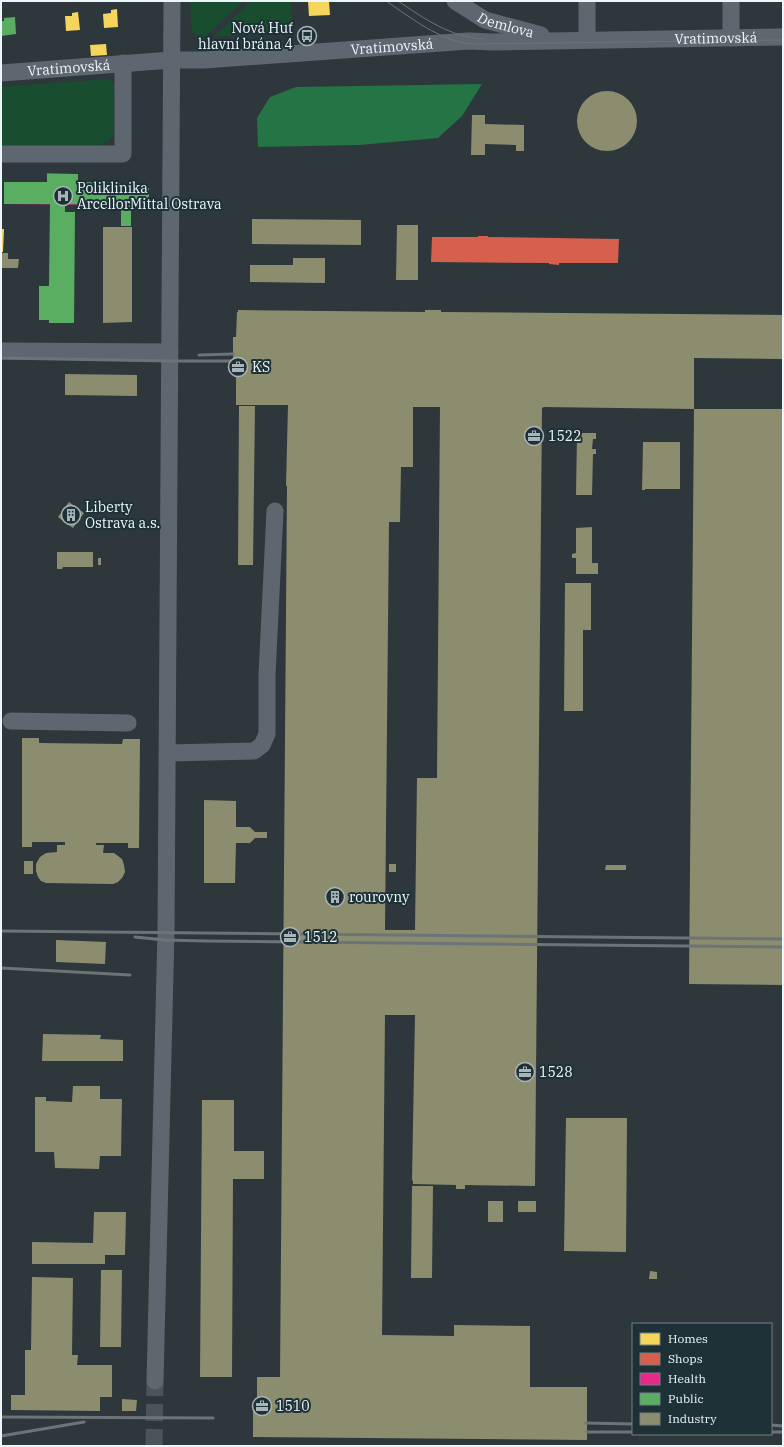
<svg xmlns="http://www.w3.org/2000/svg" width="784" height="1447" font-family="'IBM Plex Serif',serif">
<rect width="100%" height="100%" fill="#2e383c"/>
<path fill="#194d2f" d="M191 1H243L207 35 202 38C199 37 195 36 194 33 189 27 191 9 191 1Z
M251 1H291L292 32 214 37Z
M107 79 111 81 114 85 113 135 108 142 100 145H1V87Z"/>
<path fill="#247446" d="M482 84 462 116 438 138 359 145 258 147 257 118 270 97 296 87Z"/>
<path fill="#f6d55c" d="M308 1H329L330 15 309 16Z
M117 9 118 27 104 28 103 14 111 13V10Z
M78 12 80 30 66 31 65 16H72V13Z
M106 44 107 55 91 56 90 45Z
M1 229H4L3 252H1Z"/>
<path fill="#d6604d" d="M478 236H488V237L619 239 618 263H559V265L549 264V263L431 262 432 237H478Z"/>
<path fill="#e7298a" d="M47 173 78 174V183H121V205L4 204V182H47Z"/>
<path fill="#5aae61" d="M15 17 16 34 1 36V21H4V18Z
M47 174H78V182L121 183V188H140V184H146V188H149V204H131V226H121V205L65 204V212H75L74 323H49V320H39V286H49L50 204H4V182H47Z"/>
<path fill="#8c8c6e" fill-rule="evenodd" d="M577 121a30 30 0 1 1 60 0a30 30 0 1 1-60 0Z
M472 115H485V124L524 125V151H516V145L485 144V155H471Z
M252 219 361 220V245L252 244Z
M397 225H418V280H396Z
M103 227H132V322L103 323Z
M1 253H8V259H19L18 268H1Z
M293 258H325V283L250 282V265H293Z
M238 310 425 312V310H441V312L783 315V359L694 358V409H783V985L689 984 694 409 544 407 542 408 535 1186 465 1185V1189H456V1185L413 1184V1181L412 1180 415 1015H385L382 1335 454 1336V1325L530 1326V1387H587V1440L253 1437V1411H257V1377H280L287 486H286L288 405H236V371H233V337H236L237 312H238ZM413 407H440L437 778H417L415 930H385L389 522H400L401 467H413Z
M65 374 137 375V396L65 395Z
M239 406H255L253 565H238Z
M577 433H596V439H593L592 449H596V454H593L592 495H576Z
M643 442H680V489H645V490H642Z
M69 502 84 513 73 528 58 517Z
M592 527V563H598V574H576V558H572V554L576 553V528Z
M57 552H93V567H63L62 569H57Z
M98 558H101V565H98Z
M565 583H591V630H583V711H564Z
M22 738H39V743L122 744 123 739H140L139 848H128V843H96V845H104L103 853H114L122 859 124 865 125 872 122 878 118 882 113 884 46 883 41 881 38 877 36 871V864L40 857 46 853 57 852V845H65V842H32V847H22Z
M204 800 236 801V827H250L255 832H267V838H255L250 843H236L235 883H204Z
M24 861H33V874H24Z
M389 864H396V872H389Z
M606 865H626V870H605Z
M56 940 106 942 105 964 56 962Z
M43 1034 101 1035 100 1039 123 1040V1061H42Z
M73 1086H100V1099H122L121 1156H100L99 1169 55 1168 54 1152H35V1097H46V1101L72 1102Z
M202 1100H234V1151H264V1179H233L232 1377H200Z
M566 1118H627L626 1252 564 1251Z
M412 1186H433L432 1278H411Z
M488 1201H503V1222H488Z
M518 1201H536V1212H518Z
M94 1212H126L125 1255H105V1264H32V1242L93 1243Z
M101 1270H122L121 1347H100Z
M650 1271 657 1272V1279H649Z
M32 1277 73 1278 72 1355H78L77 1365H112V1397H100V1411L11 1410V1395H25V1350H31Z
M122 1399 137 1400 136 1411H122Z"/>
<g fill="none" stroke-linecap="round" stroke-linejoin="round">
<path stroke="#4a5559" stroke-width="17" stroke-dasharray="17 8" stroke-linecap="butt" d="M154 1446 155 1381"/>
<g stroke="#5e6770" stroke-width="17">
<path id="s1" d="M455 1 485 20 541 35"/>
<path d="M587 1V40"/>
<path d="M731 1V38"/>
<path id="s2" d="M1 73 171 60H204L469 41 492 42 783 37"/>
<path d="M1 154H123V63"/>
<path d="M1 351 170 352"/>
<path d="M11 721 128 723"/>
<path d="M168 753 254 751 262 745 267 734V675L275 511"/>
<path d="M155 1381 166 932 172 1"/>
</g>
<path stroke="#6c7479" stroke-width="1" d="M386 1C413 19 438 40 472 44L783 40
M398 1C425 19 450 37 483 39"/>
<path stroke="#6c7479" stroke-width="3" d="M199 355 233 354
M1 358 170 361H233
M1 931 783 939
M135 937 165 940 206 941 783 947
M1 968 130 975
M1 1417 213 1418
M586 1423 633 1424
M771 1425 783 1426
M587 1432H633
M771 1432H783
M1 1436 84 1422"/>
</g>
<defs>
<g id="bus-ring" transform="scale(1)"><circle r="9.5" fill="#1e3137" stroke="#a9b4b8" stroke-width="1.5"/><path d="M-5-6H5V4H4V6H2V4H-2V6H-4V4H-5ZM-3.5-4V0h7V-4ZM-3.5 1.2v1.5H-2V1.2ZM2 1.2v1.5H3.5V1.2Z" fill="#a9b4b8"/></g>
<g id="hospital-ring" transform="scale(1)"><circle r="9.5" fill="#1e3137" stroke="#a9b4b8" stroke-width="1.5"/><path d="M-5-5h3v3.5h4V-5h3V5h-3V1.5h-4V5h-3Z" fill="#a9b4b8"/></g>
<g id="office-ring" transform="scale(1)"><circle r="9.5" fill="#1e3137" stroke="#a9b4b8" stroke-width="1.5"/><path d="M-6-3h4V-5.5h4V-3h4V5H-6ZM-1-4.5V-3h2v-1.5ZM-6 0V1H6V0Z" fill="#a9b4b8"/></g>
<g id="building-ring" transform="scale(1)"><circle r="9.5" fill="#1e3137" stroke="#a9b4b8" stroke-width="1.5"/><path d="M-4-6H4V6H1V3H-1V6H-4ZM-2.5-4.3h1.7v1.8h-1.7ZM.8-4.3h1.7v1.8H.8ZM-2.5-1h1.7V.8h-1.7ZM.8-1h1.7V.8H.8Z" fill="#a9b4b8"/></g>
</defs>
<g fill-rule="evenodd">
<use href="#bus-ring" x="307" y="36"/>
<use href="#hospital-ring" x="63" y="196"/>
<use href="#office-ring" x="238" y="367"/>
<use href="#office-ring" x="534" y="436"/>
<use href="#building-ring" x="71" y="515"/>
<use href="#building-ring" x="335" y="897"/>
<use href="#office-ring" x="290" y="937"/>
<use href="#office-ring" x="525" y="1072"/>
<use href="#office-ring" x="262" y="1406"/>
</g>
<g text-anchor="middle" stroke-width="4" stroke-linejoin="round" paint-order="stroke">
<g font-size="14" fill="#ebf7fb" stroke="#1e3137">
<text dy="5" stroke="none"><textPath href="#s1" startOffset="57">Demlova</textPath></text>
<text dy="5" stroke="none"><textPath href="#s2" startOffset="716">Vratimovská</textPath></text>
<text dy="5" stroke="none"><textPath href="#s2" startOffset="392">Vratimovská</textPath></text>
<text dy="5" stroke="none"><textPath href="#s2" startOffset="68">Vratimovská</textPath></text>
</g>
<g font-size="14" fill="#ebf7fb" stroke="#1e3137" text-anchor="start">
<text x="293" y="33" text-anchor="end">Nová Huť<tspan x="293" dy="16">hlavní brána 4</tspan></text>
<text x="77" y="193">Poliklinika<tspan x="77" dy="16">ArcellorMittal Ostrava</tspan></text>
<text x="252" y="372">KS</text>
<text x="548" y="441">1522</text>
<text x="85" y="512">Liberty<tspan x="85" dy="16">Ostrava a.s.</tspan></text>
<text x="349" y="902">rourovny</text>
<text x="304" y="942">1512</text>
<text x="539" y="1077">1528</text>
<text x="276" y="1411">1510</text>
</g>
</g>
<rect width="784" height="1447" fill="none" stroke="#ebf7fb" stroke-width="4"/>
<rect x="632" y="1323" width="140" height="112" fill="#1e3137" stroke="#708085"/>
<rect x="640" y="1333" width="20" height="12" fill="#f6d55c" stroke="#708085"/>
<text x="668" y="1343" font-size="12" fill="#ebf7fb">Homes</text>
<rect x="640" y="1353" width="20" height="12" fill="#d6604d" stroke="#708085"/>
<text x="668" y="1363" font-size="12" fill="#ebf7fb">Shops</text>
<rect x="640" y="1373" width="20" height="12" fill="#e7298a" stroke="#708085"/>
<text x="668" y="1383" font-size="12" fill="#ebf7fb">Health</text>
<rect x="640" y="1393" width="20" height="12" fill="#5aae61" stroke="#708085"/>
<text x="668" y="1403" font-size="12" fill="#ebf7fb">Public</text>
<rect x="640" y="1413" width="20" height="12" fill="#8c8c6e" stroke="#708085"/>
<text x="668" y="1423" font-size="12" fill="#ebf7fb">Industry</text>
</svg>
